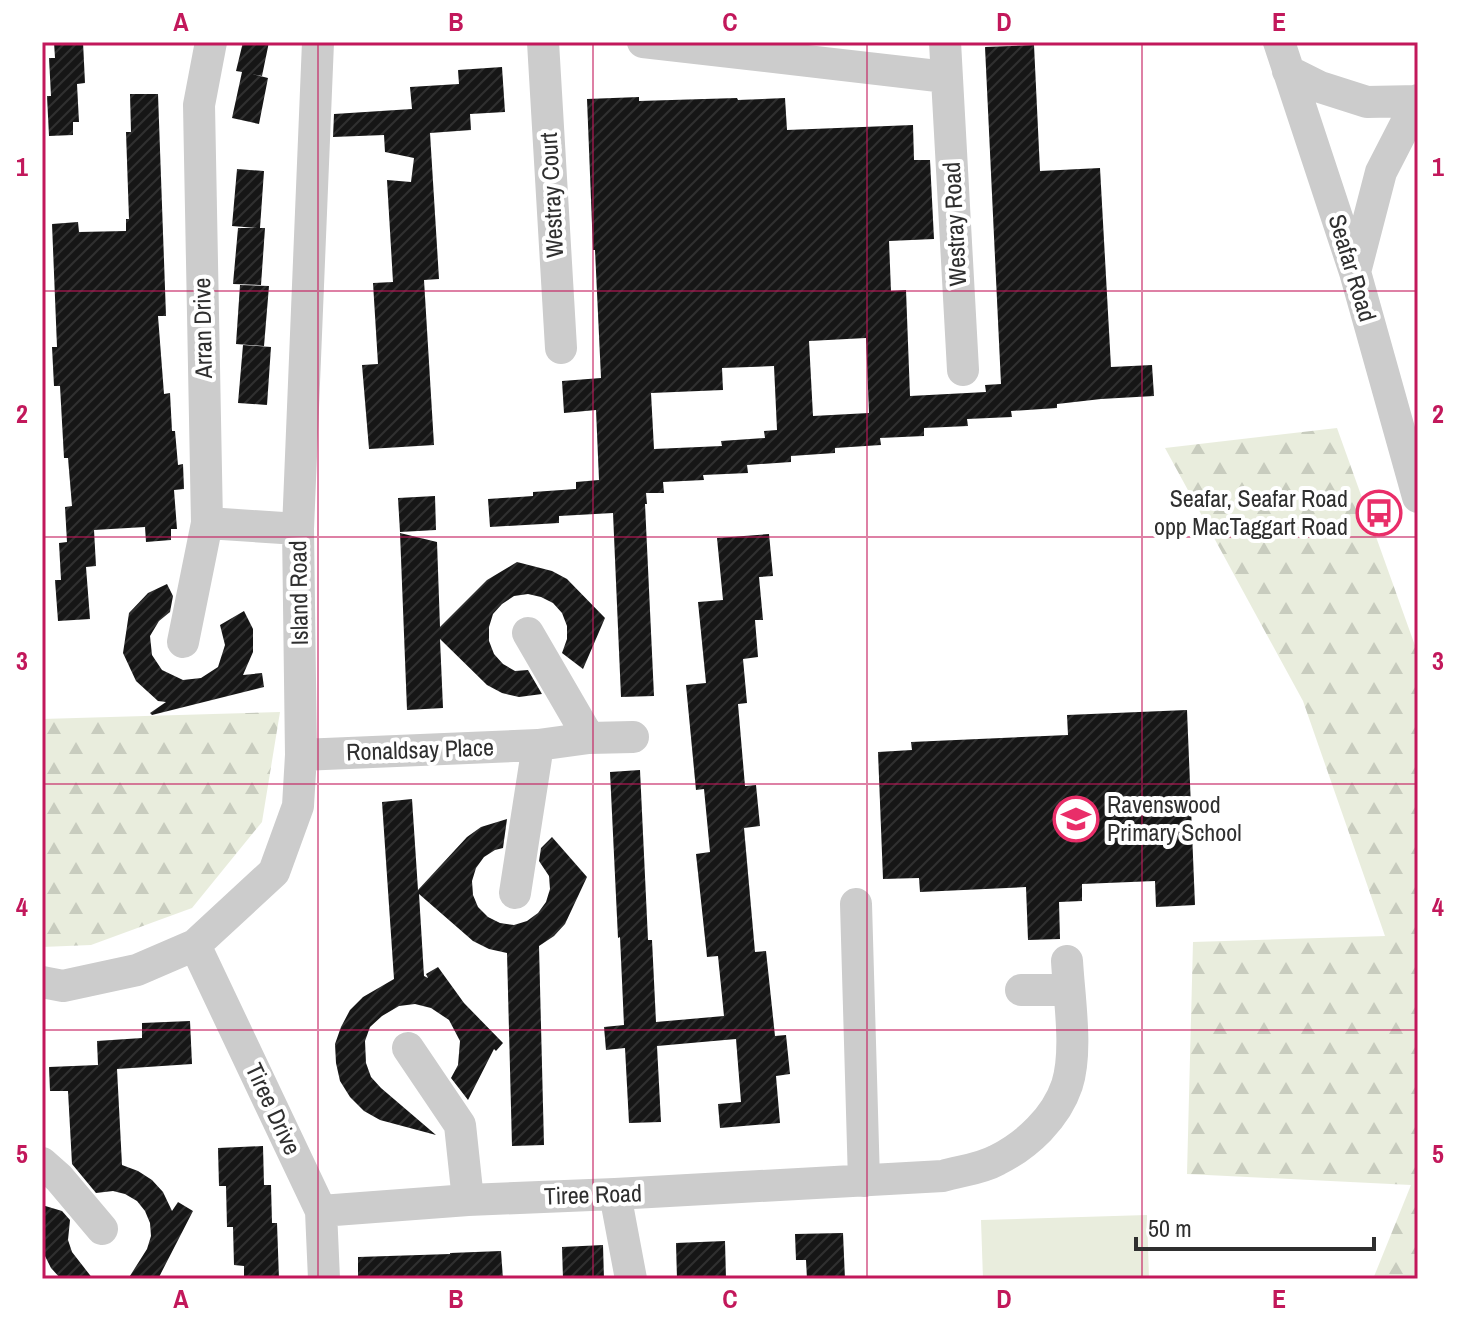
<svg xmlns="http://www.w3.org/2000/svg" width="1460" height="1321" font-family="'Archivo Narrow',sans-serif">
<defs>
<pattern id="forest-firs" width="22" height="20" patternUnits="userSpaceOnUse" patternTransform="scale(2)"><rect width="22" height="20" fill="#e9eddd"/><path d="M5 1l3.5 6h-7zM16 11l3.5 6h-7z" fill="#c8ccbe"/></pattern>
<pattern id="building-hatch" width="6" height="6" patternUnits="userSpaceOnUse" patternTransform="scale(2)"><rect width="6" height="6" fill="#161616"/><path d="M-1 1l2-2M0 6l6-6M5 7l2-2" fill="none" stroke="#303030"/></pattern>
</defs>
<rect width="100%" height="100%" fill="#fff"/>
<path fill="#e9eddd" d="M1147 1215 1149 1279H983L981 1220Z"/>
<path fill="url(#forest-firs)" d="M1337 428 1418 654V1279H1373L1411 1185 1187 1174 1193 942 1385 936 1303 701 1165 448Z
M280 712 262 822 192 908 91 945 42 947V719Z"/>
<path fill="url(#building-hatch)" fill-rule="evenodd" d="M54 42H83L85 83 77 84 79 122H73V135L49 136 47 96H51L49 58H55Z
M243 42H269L262 76 252 74 268 78 259 124 232 118 242 72 236 71Z
M1034 45 1040 171 1100 168 1111 367 1152 365 1154 396 1101 399 1057 404V408L1011 411 1012 417 967 419 968 426 924 428V436L880 438 881 445 835 448V453L791 456V462L747 465 748 473 703 475 704 480 663 482 664 493H646L647 504H645L654 696 621 697 613 513 559 516V523L490 527 488 499 533 496V492L576 489V482L599 480 596 410 564 413 562 381 601 378 595 250H593L587 99 639 97V101L737 98 738 100 785 98 787 130 913 125 914 160H930L934 239 889 241 891 291 906 290 910 396 986 392 985 385 1001 384 985 47ZM866 338 869 413 813 416 809 341ZM774 366 777 430 764 431 765 438 721 441 722 446 654 449 651 393 723 390 722 368Z
M502 67 505 112 470 114 471 130 430 133 439 279 424 280 434 445 369 449 362 365 378 364 373 283 393 282 387 180 411 182 414 158 385 152 384 135 333 137 334 114 412 109 410 87 459 84 458 70Z
M130 94H158L166 316H158L164 394 170 393 172 431H175L178 465 183 464 184 489 174 490 177 529H171V540L146 542 145 527 94 530 96 566 86 567 90 619 58 621 55 580H61L59 543 67 542 65 507 72 506 68 458H64L60 386H54L52 347H57L52 224 78 222 79 232 126 231V219H129L126 132H131Z
M237 169 264 171 260 228H265L261 285 233 284 238 228H257L232 226Z
M240 285 269 286 264 346 236 344Z
M243 345 271 347 267 405 238 403Z
M435 496 436 530 400 532 398 498Z
M400 533 437 542 440 627 487 580 517 562 552 571 567 579 605 618 583 669 562 653 567 639V626L562 613 553 603 541 597 528 594 514 596 502 604 493 614 489 627V641L494 654 503 664 515 671 528 670 542 694 519 697 502 693 487 685 440 639 443 708 407 710Z
M769 534 773 576 759 577 763 620H755L758 657 743 659 747 703 738 704 745 786 756 785 760 826 744 828 755 952 766 951 775 1036 786 1035 790 1074 776 1076 780 1123 720 1128 718 1104 741 1102 736 1039 657 1046 661 1122 629 1123 625 1048 606 1050 604 1027 624 1025 620 937 618 938 610 772 640 770 648 940H652L656 1022 724 1016 718 956 707 957 696 854 710 852 704 789 696 790 686 685 706 683 698 602 723 600 717 538Z
M167 584 173 596 170 612 159 621 150 636 152 655 162 670 183 680 201 678 218 667 225 645 220 625 244 611 253 629V652L243 675 262 673 264 687 152 715 150 713 166 702 158 701 136 681 123 653 129 613 148 593Z
M1187 710 1195 905 1156 907 1155 881 1082 884V901L1059 902 1060 939 1028 940 1026 887 920 892 919 878 883 879 878 752 912 750 911 742 1068 735 1067 715Z
M412 799 418 890 467 837 481 827 507 819 503 848 495 850 484 857 476 868 472 881 473 895 478 907 488 917 500 923 514 925 527 921 538 913 546 902 550 889 549 876 539 861 541 848 552 837 587 877 565 924 554 936 539 946 544 1145 512 1146 507 953 489 949 473 941 419 894 424 976 428 978 426 974 438 967 464 1003 503 1043 496 1051 494 1049 468 1100 451 1078 458 1065 460 1041 449 1020 431 1008 415 1004 399 1006 382 1016 370 1027 365 1041 366 1063 371 1077 381 1088 436 1135 380 1120 364 1111 350 1097 340 1081 336 1063 335 1044 341 1027 350 1010 363 997 394 979 382 802Z
M190 1021 192 1064 117 1069 122 1165 138 1171 152 1180 163 1192 172 1211 178 1202 193 1211 158 1279H128L147 1249 151 1236 150 1223 145 1211 137 1201 125 1194 113 1191 96 1193 72 1164 68 1091H50L49 1067 98 1065 97 1041 142 1038V1023Z
M263 1146 264 1185H271L272 1223H277L279 1279H244V1266L234 1265 233 1227H227L226 1186H219L218 1148Z
M42 1205 62 1211 70 1220 68 1240 72 1252 93 1279H61L51 1268 44 1254 42 1244Z
M843 1233 845 1279H807L806 1260H796L795 1234Z
M725 1241 726 1279H677L676 1243Z
M603 1245 604 1279H563L562 1247Z
M501 1251 503 1279H358V1257L450 1254V1253Z"/>
<g fill="none" stroke-linecap="round" stroke-linejoin="round">
<path stroke="#ccc" stroke-width="32" d="M211 42 199 105 207 523 298 529
M543 42 561 348
M643 42 946 77
M945 42 963 370
M1279 42 1355 272 1418 497
M1288 71 1320 87 1367 102 1418 101
M1355 272 1381 172 1418 100
M528 633 589 738
M183 642 207 523
M301 755 538 745 589 738 633 737
M515 893 538 745
M856 904 864 1181
M195 945 321 1211 324 1279
M42 982 63 986 137 970 195 945 274 872 298 806 301 755 298 529 318 42
M1021 990H1069
M408 1048 460 1125 468 1200
M42 1163 59 1178 102 1229
M615 1194 631 1279
M321 1211 468 1200 615 1194 943 1176C960 1171 981 1169 997 1160 1027 1145 1056 1118 1067 1085 1078 1051 1069 997 1067 961"/>
</g>
<path fill="none" stroke="#c2185b" stroke-width="2" stroke-opacity="0.55" d="M318 42V1279M593 42V1279M867 42V1279M1142 42V1279M42 291H1418M42 537H1418M42 784H1418M42 1030H1418"/>
<defs>
<g id="bus-ring" transform="scale(2.3)"><circle r="9.5" fill="#fff" stroke="#e92e69" stroke-width="1.5"/><path d="M-5-6H5V4H4V6H2V4H-2V6H-4V4H-5ZM-3.5-4V0h7V-4ZM-3.5 1.2v1.5H-2V1.2ZM2 1.2v1.5H3.5V1.2Z" fill="#e92e69"/></g>
<g id="school-ring" transform="scale(2.3)"><circle r="9.5" fill="#fff" stroke="#e92e69" stroke-width="1.5"/><path d="M0-5L7-2L0 1L-7-2ZM-4 1L0 2.5L4 1V4Q0 6-4 4Z" fill="#e92e69"/></g>
</defs>
<g fill-rule="evenodd">
<use href="#bus-ring" x="1379" y="513"/>
<use href="#school-ring" x="1076" y="819"/>
</g>
<g text-anchor="middle" stroke-width="8" stroke-linejoin="round" paint-order="stroke">
<g font-size="24" fill="#2f2f2f" stroke="#fff">
<text transform="translate(552 195) rotate(-93)" y="8">Westray Court</text>
<text transform="translate(955 224) rotate(-93)" y="8">Westray Road</text>
<text transform="translate(1352 268) rotate(73)" y="8">Seafar Road</text>
<text transform="translate(203 328) rotate(-91)" y="8">Arran Drive</text>
<text transform="translate(299 593) rotate(-91)" y="8">Island Road</text>
<text transform="translate(420 750) rotate(-2)" y="8">Ronaldsay Place</text>
<text transform="translate(273 1109) rotate(65)" y="8">Tiree Drive</text>
<text transform="translate(593 1195) rotate(-2)" y="8">Tiree Road</text>
</g>
<g font-size="24" fill="#2f2f2f" stroke="#fff" text-anchor="end">
<text x="1348" y="507">Seafar, Seafar Road<tspan x="1348" dy="28">opp MacTaggart Road</tspan></text>
<text x="1107" y="813" text-anchor="start">Ravenswood<tspan x="1107" dy="28">Primary School</tspan></text>
</g>
</g>
<rect width="1460" height="1321" fill="none" stroke="#ffffff" stroke-width="88"/>
<path d="M1136 1237v12h238v-12" fill="none" stroke="#2f2f2f" stroke-width="4"/>
<text x="1148" y="1237" font-size="24" fill="#2f2f2f" stroke="#ffffff" stroke-width="6" paint-order="stroke">50 m</text>
<rect x="44" y="44" width="1372" height="1233" fill="none" stroke="#c2185b" stroke-width="3"/>
<g font-size="26" text-anchor="middle" font-weight="bold" fill="#c2185b">
<text x="181" y="31">A</text>
<text x="456" y="31">B</text>
<text x="730" y="31">C</text>
<text x="1004" y="31">D</text>
<text x="1279" y="31">E</text>
<text x="22" y="176">1</text>
<text x="1438" y="176">1</text>
<text x="22" y="423">2</text>
<text x="1438" y="423">2</text>
<text x="22" y="670">3</text>
<text x="1438" y="670">3</text>
<text x="22" y="916">4</text>
<text x="1438" y="916">4</text>
<text x="22" y="1163">5</text>
<text x="1438" y="1163">5</text>
<text x="181" y="1308">A</text>
<text x="456" y="1308">B</text>
<text x="730" y="1308">C</text>
<text x="1004" y="1308">D</text>
<text x="1279" y="1308">E</text>
</g>
</svg>
